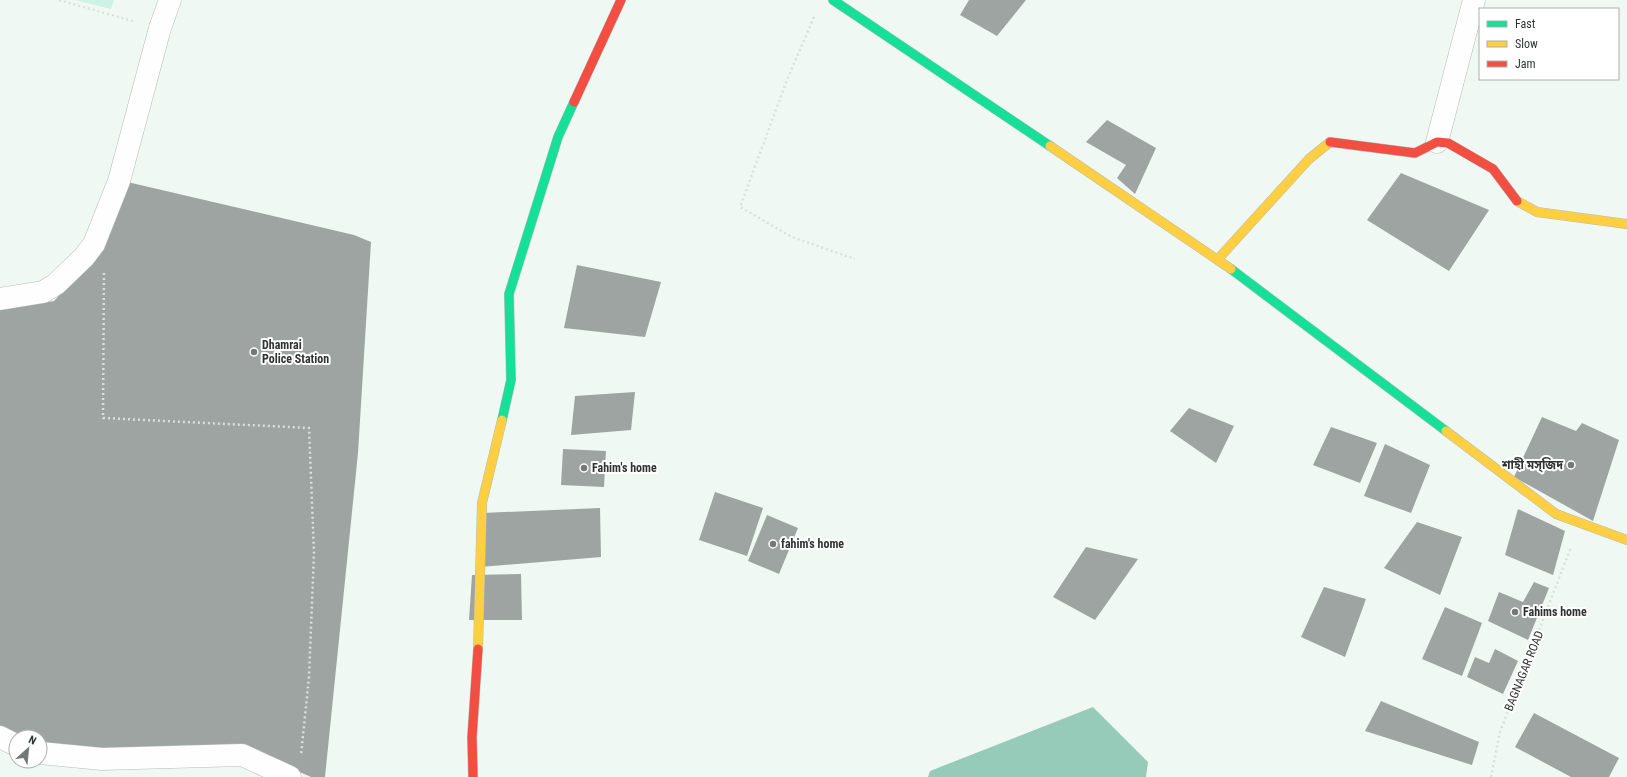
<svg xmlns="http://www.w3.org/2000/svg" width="1627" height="777" font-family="'Roboto Condensed','Noto Sans Bengali',sans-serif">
<rect width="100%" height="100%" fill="#f0f8f4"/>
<path fill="#cef2e5" d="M75 0H114L111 9Z"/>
<path fill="#97cbb9" d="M1093 707 1148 762 1146 777H928L930 771Z"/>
<path fill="#9ea4a1" d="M969 0H1026L997 36 960 15Z
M1107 120 1156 148 1135 194 1117 178 1126 165 1086 142Z
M1401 173 1489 210 1449 271 1367 220Z
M123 181 354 235 371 242 358 453 325 777H311L247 749 108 754 40 746V737H19L0 727V310L54 301 104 248Z
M577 265 661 282 645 337 564 328Z
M635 392 631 430 571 435 575 396Z
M1189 408 1234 426 1216 463 1170 431Z
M1542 417 1576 431 1582 423 1619 440 1593 521 1514 477Z
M1331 427 1377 443 1360 483 1313 465Z
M1385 444 1430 465 1411 513 1364 496Z
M563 449 606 451 604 487 561 485Z
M715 492 763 508 747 556 699 540Z
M600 508 601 557 480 567 482 513Z
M1518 509 1565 531 1553 575 1505 555Z
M767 515 798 528 779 574 748 561Z
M1417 522 1462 537 1440 595 1384 568Z
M1086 547 1138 559 1095 620 1053 597Z
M521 574 522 620H469L472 575Z
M1534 582 1549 588 1528 640 1488 621 1499 592 1523 602Z
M1324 587 1366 599 1345 657 1301 637Z
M1445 607 1482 623 1462 676 1422 659Z
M1495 649 1518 661 1503 694 1467 677 1475 657 1489 663Z
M1381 701 1479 742 1472 765 1365 731Z
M1534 713 1619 758 1609 777H1571L1515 747Z"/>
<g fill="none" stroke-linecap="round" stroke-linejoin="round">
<g stroke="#b6bcb9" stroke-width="23">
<path id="street" d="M1437 142 1474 0
M0 299 43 292 56 284 84 257 94 244 119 181 160 28 170 0
M0 737 16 745
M40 753 102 759 242 755 290 777"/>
</g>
<g stroke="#b6bcb9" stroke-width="10">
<path id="fast" d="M833 0 1050 146
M1231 269 1446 431
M502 420 511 380 509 294 558 137 574 102"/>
</g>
<g stroke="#b6bcb9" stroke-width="10">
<path id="slow" d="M1050 146 1231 269
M1517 201 1537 212 1627 224
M1218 259 1309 159 1330 142
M1446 431 1556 514 1627 540
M478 649 482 503 502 420"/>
</g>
<g stroke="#b6bcb9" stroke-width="10">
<path id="jam" d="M574 102 621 0
M1330 142 1415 153 1437 142 1448 143 1493 169 1517 201
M473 777 472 737 478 649"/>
</g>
<path stroke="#dcdfde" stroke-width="2.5" stroke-dasharray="2 3" stroke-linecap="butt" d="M59 0 136 22
M814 17 787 80 740 207 792 237 855 259
M104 273 103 418 309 428 314 553 309 677 301 755
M1491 777 1500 732 1571 547"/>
<use href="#street" stroke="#fdfefd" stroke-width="22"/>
<use href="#fast" stroke="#16e098" stroke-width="9"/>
<use href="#slow" stroke="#ffcf43" stroke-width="9"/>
<use href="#jam" stroke="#f24e42" stroke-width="9"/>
</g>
<g fill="#727976" stroke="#fff" stroke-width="1.5">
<circle cx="254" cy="352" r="4"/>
<circle cx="1571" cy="465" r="4"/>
<circle cx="584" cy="468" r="4"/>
<circle cx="773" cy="544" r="4"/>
<circle cx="1515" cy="612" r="4"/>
</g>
<g text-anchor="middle" stroke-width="4" stroke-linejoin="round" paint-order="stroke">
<g font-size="12" font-weight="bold" fill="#2e3432" stroke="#fff" text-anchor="start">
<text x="262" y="349">Dhamrai<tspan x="262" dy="14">Police Station</tspan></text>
<text x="1563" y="469" text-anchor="end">শাহী মস্জিদ</text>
<text x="592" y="472">Fahim's home</text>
<text x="781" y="548">fahim's home</text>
<text x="1523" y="616">Fahims home</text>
</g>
<g font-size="12" fill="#2e3432" stroke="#fff">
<text transform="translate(1524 671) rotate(-68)" y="4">BAGNAGAR ROAD</text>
</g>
</g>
<rect x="1479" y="8" width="140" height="72" fill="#ffffff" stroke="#abaead"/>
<rect x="1487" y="21" width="20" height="6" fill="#16e098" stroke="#abaead"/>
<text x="1515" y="28" font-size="12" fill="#2e3432">Fast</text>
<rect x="1487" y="41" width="20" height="6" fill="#ffcf43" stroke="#abaead"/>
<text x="1515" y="48" font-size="12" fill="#2e3432">Slow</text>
<rect x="1487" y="61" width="20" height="6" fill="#f24e42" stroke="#abaead"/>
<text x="1515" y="68" font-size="12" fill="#2e3432">Jam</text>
<g transform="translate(28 749) rotate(27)"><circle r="19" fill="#ffffff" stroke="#abaead"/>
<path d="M0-3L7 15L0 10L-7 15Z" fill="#727976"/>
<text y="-6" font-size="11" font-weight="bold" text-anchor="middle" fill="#2e3432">N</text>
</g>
</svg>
